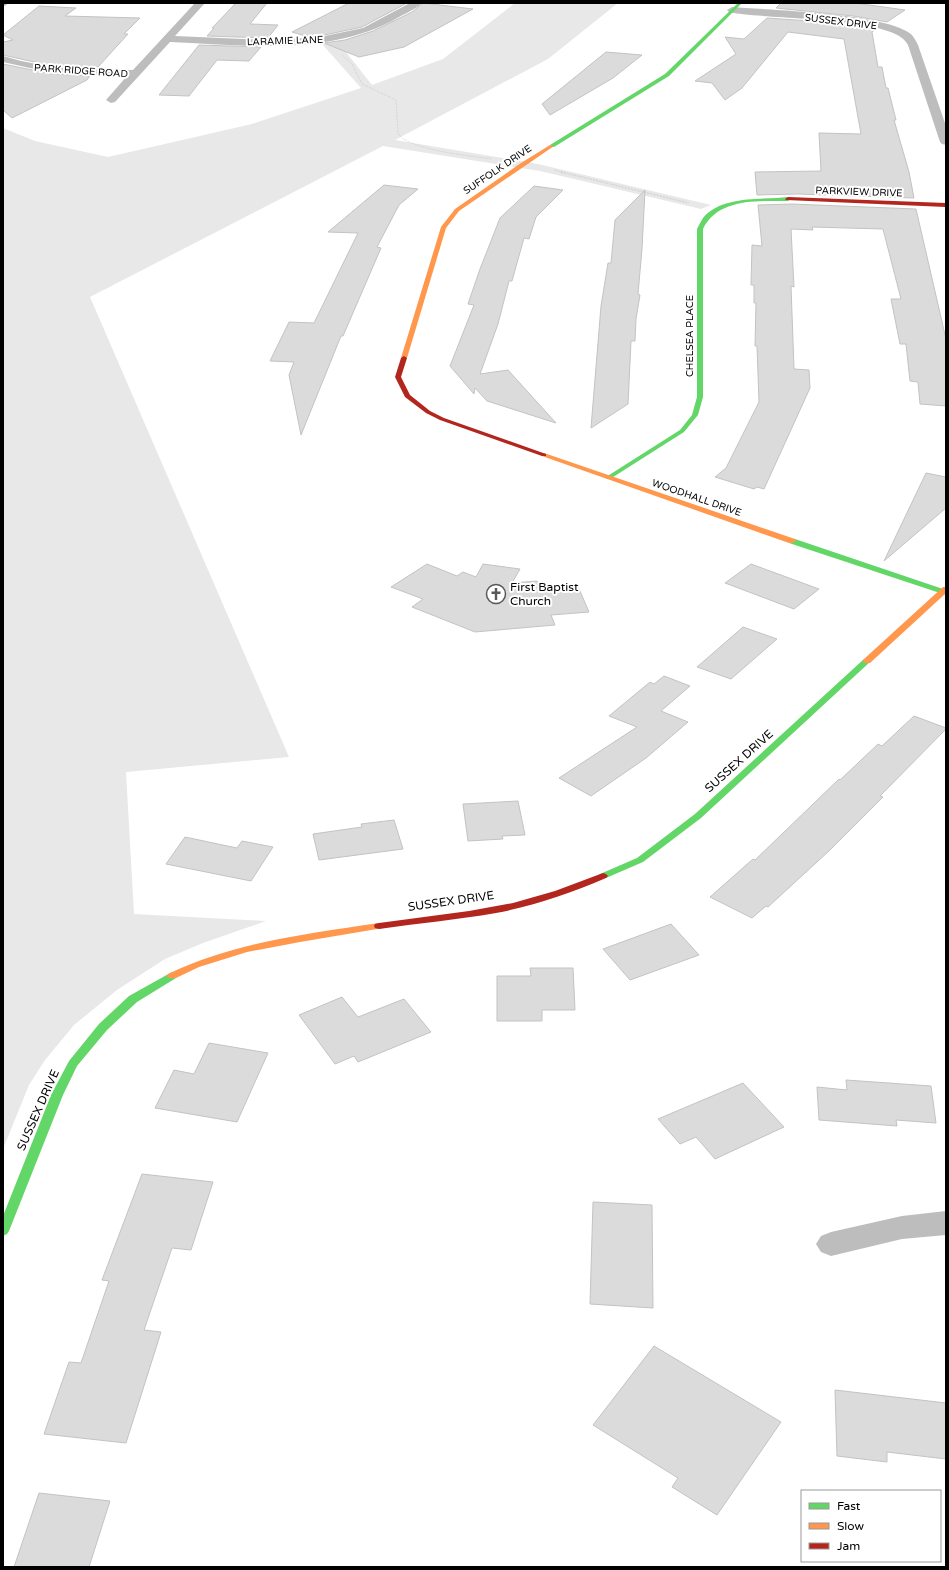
<svg xmlns="http://www.w3.org/2000/svg" width="949" height="1570" font-family="'Varela Round',sans-serif">
<rect width="100%" height="100%" fill="#fff"/>
<path fill="#e8e8e8" d="M515 3H618L548 59 395 140 538 164 711 205 701 209 540 171 383 146 90 297 289 757 126 772 134 914 266 921 203 943 165 959 117 990 74 1025 45 1060 29 1085 3 1149V128L35 141 108 157 252 124 361 88 322 44 338 42 372 85 443 59Z"/>
<path fill="#dbdbdb" stroke="#c3c3c3" d="M236 3H267L250 24 278 25 268 38 207 36 214 28H212Z
M349 3H407L362 27 320 36H305L292 32Z
M423 3 473 9 404 47 359 57 324 43 345 40 373 31 412 12Z
M781 3H855L905 10 887 22 853 16 776 8Z
M39 6 76 8 65 16 140 18 124 34H128L98 67 52 66 3 55V42L13 40 3 35Z
M767 18 825 22 876 29 872 32 878 67H882L886 88H888L896 120H894L909 172 914 198 798 194 757 195 755 172 821 171 819 133 861 134 844 39 788 32 742 88 725 100 712 83 695 81 736 54 725 37 744 39Z
M199 45 261 47 249 61 217 60 189 96 159 95Z
M606 52 642 55 613 78 550 115 542 104Z
M3 64 52 74 90 76 87 80 12 118 3 110Z
M384 185 418 189 399 205 377 247 381 248 343 336H341L301 435 289 375 294 362 270 361 289 322 314 323 358 233 328 232Z
M534 186 563 190 536 217 529 239 524 238 512 281H509L498 324 480 374 508 370 556 423 487 401 475 388 474 394 450 366 474 305 468 304 480 269 500 218Z
M645 190 642 249 638 294 640 295 636 319 635 341H631L628 404 591 428 601 306 608 263H611L615 220Z
M792 204 916 209 946 339V406L920 404 918 382 910 381 906 344H900L891 299H901L883 229 812 227 813 230 791 229 794 287 791 286 794 369 809 370 810 388 764 489 757 487 754 489 715 477 726 468 759 402 757 346H755L756 303H754V285H751L752 245 762 246 758 205Z
M926 473 946 477V508L884 561Z
M427 564 457 576 463 572 476 577 483 564 520 569 512 583 537 581 540 587 577 584 589 612 551 615 555 625 475 632 412 607 423 599 391 587Z
M751 564 819 589 794 609 725 583Z
M743 627 777 639 731 679 697 667Z
M664 676 690 686 661 711 688 722 646 758 591 796 559 778 637 727 609 716 650 682 654 684Z
M914 716 946 728V729L880 796 883 797 830 850 768 907 766 906 752 918 710 897 753 859 755 860 839 779 840 780 878 744 882 746Z
M518 801 525 835 502 836 503 839 468 841 463 804Z
M394 820 403 849 319 860 313 834 362 827 361 824Z
M185 837 237 848 242 841 273 847 251 881 166 864Z
M671 924 699 955 630 980 603 949Z
M530 968H573L575 1010H542V1021H497V976H531Z
M342 997 358 1017 404 999 431 1032 358 1062 354 1056 335 1064 299 1015Z
M209 1043 268 1053 237 1122 155 1108 174 1070 194 1074Z
M846 1080 931 1086 936 1123 896 1120 897 1126 819 1120 817 1087 847 1090Z
M743 1083 784 1127 715 1159 696 1137 680 1144 658 1119Z
M142 1174 213 1182 191 1250 172 1248 144 1330 161 1332 126 1443 44 1434 69 1362 81 1363 109 1281 102 1280Z
M593 1202 652 1205 653 1308 590 1304Z
M654 1346 781 1422 717 1515 672 1487 678 1478 593 1425Z
M835 1390 946 1403V1459L887 1452V1462L837 1456Z
M39 1493 110 1501 89 1567H14Z"/>
<g fill="none" stroke-linecap="round" stroke-linejoin="round">
<path stroke="#c2c2c2" stroke-width="1" stroke-dasharray="0.5 1" stroke-linecap="butt" d="M342 55 352 64 362 84 396 100 398 133C406 150 473 156 492 159
M554 170 565 173"/>
<path stroke="#c2c2c2" stroke-width="1.5" stroke-dasharray="0.5 1" stroke-linecap="butt" d="M561 172 689 203"/>
<path fill="#bdbdbd" fill-rule="evenodd" d="M3 3H9L3 7Z
M195 3H205L175 36 269 40 320 37 363 28 410 3H422C416 9 406 13 399 17 330 57 245 45 170 42L115 102 111 103 106 100 127 76 52 73 3 62V56L21 61 52 67 133 70Z
M732 7C769 10 885 13 911 34 914 37 916 41 918 45L946 126V145L942 144 940 142 908 45C896 15 760 20 729 12L727 10Z
M946 1211V1235L902 1239 831 1256 821 1252 816 1244 821 1236 831 1232 902 1216Z"/>
<path fill="#63d668" fill-rule="evenodd" d="M738 3H742L669 76 554 147H550V145L665 74Z
M777 198 788 197 791 199 788 201C758 201 718 198 703 229V397L698 415 684 432 610 479H606V477L680 430 692 415 697 397V229C699 225 701 221 703 218 719 198 754 199 777 198Z
M789 539H795L946 590V595L789 543Z
M864 659H867L871 661 701 818 643 862 606 878H600L598 876 600 874 637 858 695 814Z
M172 972 176 974 177 976 176 978 137 1002 107 1030 77 1066 63 1095 9 1231 7 1234 3 1236V1216L51 1095 69 1061 99 1024 129 996Z"/>
<path fill="#ff974d" fill-rule="evenodd" d="M550 145 554 146 459 211 446 228 407 358 402 359 401 358 441 227 455 209 521 163Z
M544 453 795 539 796 541 792 543H789L542 456 541 455Z
M943 587H946V593L870 663H864L863 661 864 659Z
M379 923 383 924 384 926 383 928 300 942 247 952 199 967 176 978H168L167 976 168 974C236 942 306 934 379 923Z"/>
<path fill="#b3261e" fill-rule="evenodd" d="M788 197 946 203V207L786 200 785 199Z
M404 356 407 358 401 377 410 395 430 411 444 418 546 454V456H542L440 420 426 413 405 397 395 377 401 358Z
M603 873 606 874 608 876 606 878C571 893 534 906 496 913 457 920 418 923 379 929L375 928 374 926 375 924 379 923 469 911 513 903 555 891Z"/>
</g>
<defs>
<g id="church-ring" transform="scale(1)"><circle r="9.5" fill="#fff" stroke="#595959" stroke-width="1.5"/><path d="M-1.2-6h2.4v3.5h3.3v2.4h-3.3V6h-2.4V-.1h-3.3v-2.4h3.3Z" fill="#595959"/></g>
</defs>
<g fill-rule="evenodd">
<use href="#church-ring" x="496" y="594"/>
</g>
<g text-anchor="middle" stroke-width="4" stroke-linejoin="round" paint-order="stroke">
<g font-size="10" fill="#000" stroke="#fff">
<text transform="translate(841 21) rotate(7)" y="4">SUSSEX DRIVE</text>
<text transform="translate(285 40) rotate(-2)" y="4">LARAMIE LANE</text>
<text transform="translate(81 70) rotate(4)" y="4">PARK RIDGE ROAD</text>
<text transform="translate(497 169) rotate(-34)" y="4">SUFFOLK DRIVE</text>
<text transform="translate(859 191) rotate(2)" y="4">PARKVIEW DRIVE</text>
<text transform="translate(689 336) rotate(-90)" y="4">CHELSEA PLACE</text>
<text transform="translate(697 497) rotate(19)" y="4">WOODHALL DRIVE</text>
</g>
<g font-size="12" fill="#000" stroke="#fff" text-anchor="start">
<text x="510" y="591">First Baptist<tspan x="510" dy="14">Church</tspan></text>
</g>
<g font-size="12" fill="#000" stroke="#fff">
<text transform="translate(739 761) rotate(-42)" y="4">SUSSEX DRIVE</text>
<text transform="translate(451 901) rotate(-8)" y="4">SUSSEX DRIVE</text>
<text transform="translate(38 1110) rotate(-66)" y="4">SUSSEX DRIVE</text>
</g>
</g>
<rect width="949" height="1570" fill="none" stroke="#000000" stroke-width="8"/>
<rect x="801" y="1490" width="140" height="72" fill="#ffffff" stroke="#999999"/>
<rect x="809" y="1503" width="20" height="6" fill="#63d668" stroke="#999999"/>
<text x="837" y="1510" font-size="12" fill="#000000">Fast</text>
<rect x="809" y="1523" width="20" height="6" fill="#ff974d" stroke="#999999"/>
<text x="837" y="1530" font-size="12" fill="#000000">Slow</text>
<rect x="809" y="1543" width="20" height="6" fill="#b3261e" stroke="#999999"/>
<text x="837" y="1550" font-size="12" fill="#000000">Jam</text>
</svg>
